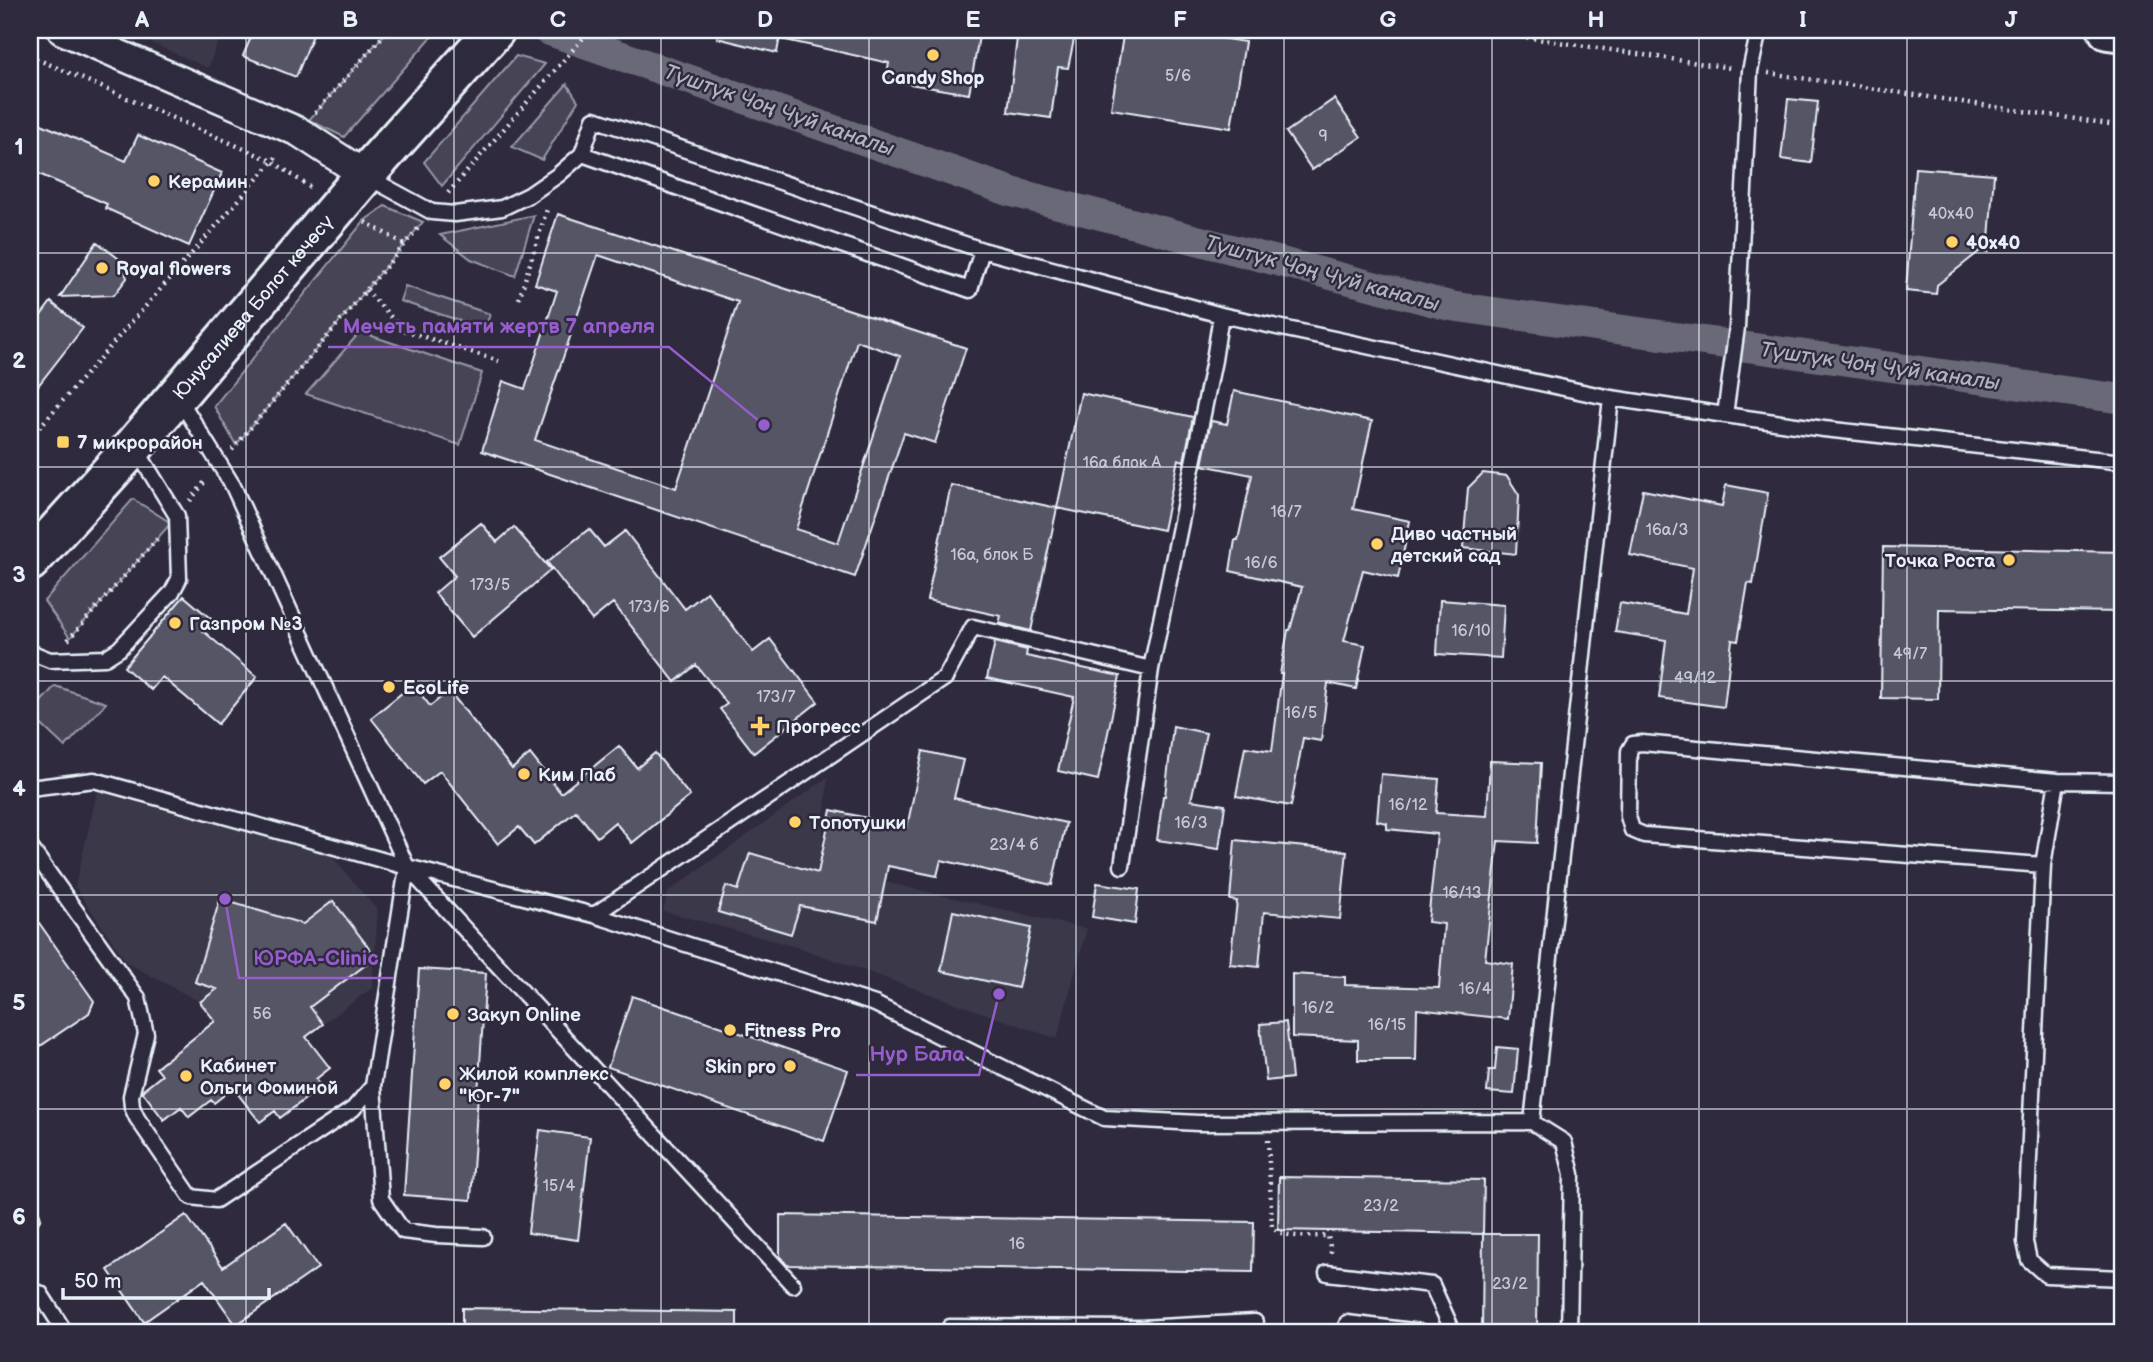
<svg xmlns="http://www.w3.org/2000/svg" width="2153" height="1362" font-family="'Balsamiq Sans',sans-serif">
<rect width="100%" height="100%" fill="#2f2a3d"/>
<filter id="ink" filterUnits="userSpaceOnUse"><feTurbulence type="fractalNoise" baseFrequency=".0143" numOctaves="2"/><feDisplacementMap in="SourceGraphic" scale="14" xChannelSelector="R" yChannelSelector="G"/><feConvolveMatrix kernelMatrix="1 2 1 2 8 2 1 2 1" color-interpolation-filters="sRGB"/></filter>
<g filter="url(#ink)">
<path fill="#3b3749" d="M122 30H223L208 68Z
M828 777 820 867 1087 929 1057 1039 800 948 663 911 668 892Z
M97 792 330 854 378 911 372 988 323 1024 267 950 200 1002 127 963 75 887Z"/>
<path fill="#464455" stroke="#979aa6" stroke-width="2" d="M388 30H429L435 33 344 137 309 120Z
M516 56 545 64 442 186 424 162Z
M567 84 578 101 542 160 512 147Z
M385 206 423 222 236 445 214 406 364 221Z
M534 215 515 276 471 259 440 235Z
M405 286 490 314 485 329 400 301Z
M360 332 482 373 460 445 306 394Z
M133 499 171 523 70 638 44 601Z
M55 686 106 703 65 747 30 714Z"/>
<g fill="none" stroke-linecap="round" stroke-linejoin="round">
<path stroke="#696978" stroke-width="30" d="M547 30 1012 192 1450 306 2123 399"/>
</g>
<path fill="#575565" stroke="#e8f1f8" stroke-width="2" fill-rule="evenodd" d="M254 30H315L296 77 243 56Z
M718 30H781L777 53 717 38Z
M782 30H980L969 94 886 80 889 63 781 39Z
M1018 30H1076L1068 68 1058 67 1051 118 1008 112Z
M1124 30H1170L1245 42 1231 128 1111 109Z
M1334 99 1361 137 1312 170 1286 132Z
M1788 99 1818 102 1811 163 1781 159Z
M30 119 126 161 138 135 222 173 189 246 105 208 107 204 30 170Z
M1915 168 1994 174 1988 252 1980 251 1937 285 1936 294 1906 291Z
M558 214 966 348 935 443 904 433 855 577 482 451 503 381 525 389 557 291 535 284ZM598 255 738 302 676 488 535 440ZM857 341 900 356 838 543 796 529Z
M97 242 122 261 127 278 114 295 60 297Z
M51 302 83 328 30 396V330Z
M1234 391 1372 421 1353 509 1410 521 1398 578 1363 570 1344 641 1365 645 1356 689 1328 683 1321 741 1303 738 1291 806 1236 796 1245 747 1272 751 1282 674H1280L1288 630H1290L1302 587 1230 571 1235 540H1238L1252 475 1202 465 1211 421 1227 424Z
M1081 393 1193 417 1184 461 1178 459 1163 530 1057 508Z
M1483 473 1507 476 1519 495 1516 554 1463 548 1468 488Z
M951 485 1057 508 1031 631 999 623 1001 616 927 600Z
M1726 485 1768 493 1753 584 1748 583 1738 641 1732 640 1724 707 1659 698 1666 640 1615 632 1620 603 1686 614 1693 568 1630 555 1643 490 1722 506Z
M481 523 497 542 514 527 551 570 472 637 435 593 455 576 439 557Z
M589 529 604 547 625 531 685 609 707 592 753 652 770 639 818 702 754 753 720 709 727 704 696 665 675 682 613 603 592 620 547 562Z
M1883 547 2123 552V612L1939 609 1938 699 1881 698Z
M184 596 211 619 202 630 257 677 218 724 162 677 151 690 124 667Z
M1440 600 1504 605 1501 658 1437 654Z
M995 642 1027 650 1026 656 1120 676 1098 780 1058 771 1074 697 987 678Z
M413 684 430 706 449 691 512 769 530 754 561 793 619 746 637 768 655 753 690 796 632 843 615 822 597 837 576 811 534 845 519 827 498 844 440 771 423 784 371 718Z
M1173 726 1206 733 1191 800 1225 805 1219 849 1157 840 1163 796H1165Z
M923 751 963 760 954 798 1066 823 1052 885 941 860 937 876 888 866 877 921 800 906 791 934 718 912 726 886 738 890 750 853 818 873 831 810 907 827Z
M1490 761 1541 763 1537 843 1498 841 1485 960 1513 964 1508 1019 1417 1009 1416 1060H1358V1040L1292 1037V974L1345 977V985L1439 988 1444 924 1428 922 1437 834 1387 829V823L1377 821 1381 774 1439 779 1436 813 1487 816Z
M1235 840 1347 851 1340 919 1264 912 1259 967 1230 964 1237 901 1230 900Z
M1097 883 1139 889 1135 924 1092 917Z
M220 899 303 924 333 901 376 957 310 1007 323 1024 306 1037 330 1068 316 1079 321 1087 280 1118 275 1111 260 1122 233 1088 214 1103 211 1100 189 1117 181 1107 164 1120 142 1091 162 1075 156 1068 215 1021 200 1002 217 989 195 982Z
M30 910 94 1001 89 1013 30 1053Z
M953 911 1031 928 1018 988 941 971Z
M419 969 486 973 471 1200 404 1195Z
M632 996 848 1070 824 1141 608 1067Z
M1286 1022 1292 1078 1266 1081 1260 1024Z
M1497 1047 1518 1049 1514 1094 1487 1092 1489 1070H1495Z
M540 1130 590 1137 578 1240 528 1233Z
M1279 1177 1484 1180 1483 1234 1278 1230Z
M186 1215 223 1267 286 1223 318 1268 236 1325 204 1280 144 1322 108 1270Z
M780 1215 1254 1222 1253 1272 787 1265 780 1256Z
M1483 1234H1538L1537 1332H1482Z
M462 1308 737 1312V1332H462Z"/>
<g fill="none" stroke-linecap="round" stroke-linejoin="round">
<g stroke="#e8f1f8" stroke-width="19">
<path id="lane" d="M1759 30 1750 71 1737 327 1725 415 1824 429 2123 462
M366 176 432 212 455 214 502 208 529 195 558 175 582 154 970 290 982 250 594 119 582 154
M982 250 1221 315
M30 652 50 660 105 658 119 649 172 592 179 579 177 516 136 449
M1151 669 973 627 945 678 594 915 875 1004 1104 1118 1198 1123 1532 1122
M2057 781 2043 865 2025 1242 2029 1260 2046 1275 2123 1278
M30 788 94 780 407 867 594 915
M30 847 138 998 146 1034 131 1096 132 1107 137 1118 191 1197 216 1200 353 1109 373 1086 407 867 233 486 178 397
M2043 865 1644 835 1632 830 1628 816 1629 751 1633 744 1642 743 2057 781 2123 782
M1122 866 1151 669 1214 360 1221 315 1611 398
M408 868 793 1285
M373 1086 381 1199 403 1231 436 1235 483 1237
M30 1219 32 1217
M1327 1273 1432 1285 1453 1332
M40 1293 65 1332
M1347 1323 1421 1332
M947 1332 950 1327 1140 1328 1255 1322
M1569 1332 1572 1174 1564 1142 1532 1122 1611 398 1725 415"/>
</g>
<g stroke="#e8f1f8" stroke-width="33">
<path id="street" d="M62 30 299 132 365 175"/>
</g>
<g stroke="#e8f1f8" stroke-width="44">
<g id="primary">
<path d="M2108 30 2123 32"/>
<path id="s1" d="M30 561 134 446 365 175 495 30"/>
</g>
</g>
<path stroke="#e8f1f8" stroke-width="4.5" stroke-dasharray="2 5" stroke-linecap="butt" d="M1478 30 1731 68
M30 56 272 161 311 188
M1768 73 2123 126
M315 113 388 30
M448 193 590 30
M365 222 404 244
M366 290 403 330 499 361
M519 299 548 206
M30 438 279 154
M232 450 420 226
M190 501 206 480
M68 640 157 539
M1268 1140 1272 1228C1287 1239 1310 1236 1328 1236L1331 1253"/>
<use href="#lane" stroke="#2f2a3d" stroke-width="14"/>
<use href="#street" stroke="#2f2a3d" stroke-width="28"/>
<use href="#primary" stroke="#2f2a3d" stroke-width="38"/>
</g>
</g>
<path fill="none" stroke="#e8f1f8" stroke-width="2" stroke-opacity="0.55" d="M246 30V1332M454 30V1332M661 30V1332M869 30V1332M1076 30V1332M1284 30V1332M1492 30V1332M1699 30V1332M1907 30V1332M30 253H2123M30 467H2123M30 681H2123M30 895H2123M30 1109H2123"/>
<g fill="#ffd166" stroke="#2f2a3d" stroke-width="2.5">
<circle cx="933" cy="55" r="7"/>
<circle cx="154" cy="181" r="7"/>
<circle cx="1952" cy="242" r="7"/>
<circle cx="102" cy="268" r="7"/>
<rect x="56" y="435" width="14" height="14" rx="3.5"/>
<circle cx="1377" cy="544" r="7"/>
<circle cx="2009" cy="560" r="7"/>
<circle cx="175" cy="623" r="7"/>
<circle cx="389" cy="687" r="7"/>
<path d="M756.5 715.5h7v7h7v7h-7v7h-7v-7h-7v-7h7z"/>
<circle cx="524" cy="774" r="7"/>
<circle cx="795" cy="822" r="7"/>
<circle cx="453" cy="1014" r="7"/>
<circle cx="730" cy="1030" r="7"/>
<circle cx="790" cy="1066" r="7"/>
<circle cx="186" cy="1076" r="7"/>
<circle cx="445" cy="1084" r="7"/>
</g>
<g text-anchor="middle" stroke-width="5" stroke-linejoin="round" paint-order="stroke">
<g font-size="16" fill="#c4cad3">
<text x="1178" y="81">5/6</text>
<text x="1323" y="141">9</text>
<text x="1951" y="219">40x40</text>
<text x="1122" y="468">16а блок А</text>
<text x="1286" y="517">16/7</text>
<text x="1667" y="535">16а/3</text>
<text x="992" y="560">16а, блок Б</text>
<text x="1261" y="568">16/6</text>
<text x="490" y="590">173/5</text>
<text x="649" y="612">173/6</text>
<text x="1471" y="636">16/10</text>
<text x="1910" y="659">49/7</text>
<text x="1695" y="683">49/12</text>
<text x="776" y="702">173/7</text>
<text x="1301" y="718">16/5</text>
<text x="1408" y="810">16/12</text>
<text x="1191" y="828">16/3</text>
<text x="1014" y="850">23/4 б</text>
<text x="1462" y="898">16/13</text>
<text x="1475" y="994">16/4</text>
<text x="1318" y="1013">16/2</text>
<text x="262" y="1019">56</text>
<text x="1387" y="1030">16/15</text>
<text x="559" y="1191">15/4</text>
<text x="1381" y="1211">23/2</text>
<text x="1017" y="1249">16</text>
<text x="1510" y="1289">23/2</text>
</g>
<g font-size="19" font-weight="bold" fill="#e8f1f8" stroke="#2f2a3d" text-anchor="start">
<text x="933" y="84" text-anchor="middle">Candy Shop</text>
<text x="168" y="188">Керамин</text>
<text x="1966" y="249">40x40</text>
<text x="116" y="275">Royal flowers</text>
<text x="77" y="449">7 микрорайон</text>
<text x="1391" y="540">Диво частный<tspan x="1391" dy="22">детский сад</tspan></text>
<text x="1995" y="567" text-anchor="end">Точка Роста</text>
<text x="189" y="630">Газпром №3</text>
<text x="403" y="694">EcoLife</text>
<text x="776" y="733">Прогресс</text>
<text x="538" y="781">Ким Паб</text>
<text x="809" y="829">Топотушки</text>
<text x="467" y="1021">Закуп Online</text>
<text x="744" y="1037">Fitness Pro</text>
<text x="200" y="1072">Кабинет<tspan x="200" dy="22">Ольги Фоминой</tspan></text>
<text x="776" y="1073" text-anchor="end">Skin pro</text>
<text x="459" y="1080">Жилой комплекс<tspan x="459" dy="22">"Юг-7"</tspan></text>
</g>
<g font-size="19" fill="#e8f1f8" stroke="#2f2a3d">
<text dy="7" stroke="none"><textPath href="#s1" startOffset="338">Юнусалиева Болот көчөсү</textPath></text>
</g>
<g font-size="21" font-style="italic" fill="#afb4be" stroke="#2f2a3d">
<text transform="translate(779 110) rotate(19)" y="7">Түштүк Чоң Чүй каналы</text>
<text transform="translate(1322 273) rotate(15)" y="7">Түштүк Чоң Чүй каналы</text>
<text transform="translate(1880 366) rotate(8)" y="7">Түштүк Чоң Чүй каналы</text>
</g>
</g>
<path fill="none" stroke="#965dcd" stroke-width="2.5" d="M764 425L669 347H328M225 899L239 978H393M999 994L979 1075H856"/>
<g fill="#965dcd" stroke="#2f2a3d" stroke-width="2.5">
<circle cx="764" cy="425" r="7"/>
<circle cx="225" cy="899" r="7"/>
<circle cx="999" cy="994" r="7"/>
</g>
<g font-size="21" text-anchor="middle" font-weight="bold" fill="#965dcd" stroke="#2f2a3d" stroke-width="5" stroke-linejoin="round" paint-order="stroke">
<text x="499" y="333">Мечеть памяти жертв 7 апреля</text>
<text x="316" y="965">ЮРФА-Clinic</text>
<text x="917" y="1061">Нур Бала</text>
</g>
<rect width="2153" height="1362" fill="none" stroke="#2f2a3d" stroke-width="77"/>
<path d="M63 1288v10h206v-10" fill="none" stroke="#e8f1f8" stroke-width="3.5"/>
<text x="74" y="1288" font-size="21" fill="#e8f1f8" stroke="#2f2a3d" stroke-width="5" paint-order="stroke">50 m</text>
<rect x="38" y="38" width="2076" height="1286" fill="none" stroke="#e8f1f8" stroke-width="2.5"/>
<g font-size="23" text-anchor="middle" font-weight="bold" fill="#e8f1f8">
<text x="142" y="27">A</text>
<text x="350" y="27">B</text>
<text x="558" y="27">C</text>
<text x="765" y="27">D</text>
<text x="973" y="27">E</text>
<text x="1180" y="27">F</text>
<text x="1388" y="27">G</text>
<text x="1596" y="27">H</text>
<text x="1803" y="27">I</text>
<text x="2011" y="27">J</text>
<text x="19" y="154">1</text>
<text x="19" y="368">2</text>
<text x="19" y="582">3</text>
<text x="19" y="796">4</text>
<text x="19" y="1010">5</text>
<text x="19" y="1224">6</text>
</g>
</svg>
